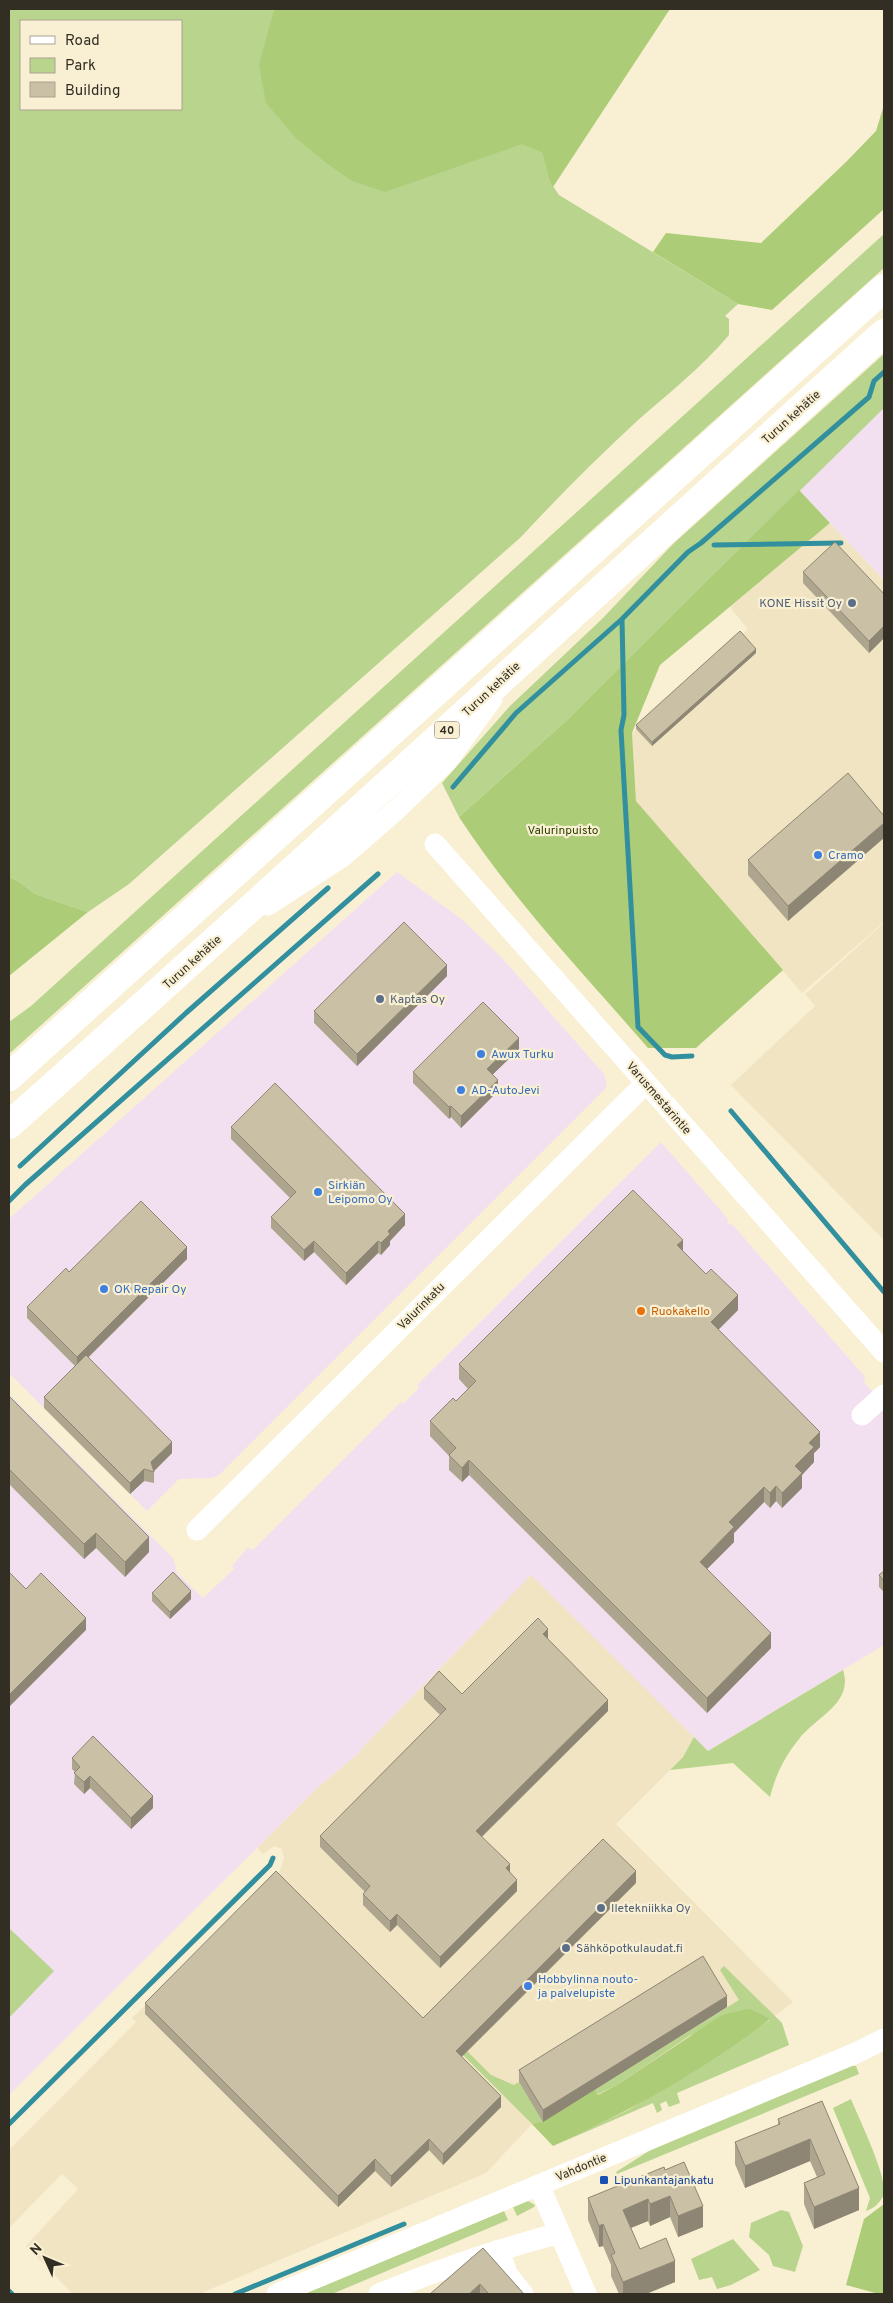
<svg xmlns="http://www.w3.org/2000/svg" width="893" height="2303" font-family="Overpass,sans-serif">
<rect width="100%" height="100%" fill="#f9f0d4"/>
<path fill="#f0e4c2" d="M830 523 884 580V922L802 993 636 801 632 733 748 629 730 607Z
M884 923V1240L731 1085 815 1006 805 994Z
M532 1574 694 1737 683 1757 616 1824 793 2002 758 2029 553 2146 532 2124 486 2173 199 2294H73L26 2246 78 2189 62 2174 9 2228V2150L136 2022 132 2018 279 1873 284 1858 282 1849 274 1846 263 1854 257 1848 316 1789 359 1753 362 1748Z"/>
<path fill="#f2e0f1" d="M884 408V580L799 490Z
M397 872 464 921 502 958 604 1074 607 1084 605 1089 219 1475 212 1478 179 1479 147 1511 9 1373V1219Z
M661 1142 728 1219 727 1223 733 1225 865 1377 864 1382 884 1405V1645L708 1751 531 1575 362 1748 359 1753 316 1789 9 2095V1394L171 1556 174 1560 177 1573 203 1598 234 1569 232 1566 248 1547 253 1550 401 1402 403 1404 419 1388 417 1385Z"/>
<path fill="#b9d48d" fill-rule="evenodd" d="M9 9H274L271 22 542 153 549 180 559 195 738 304 725 316 729 319V335C702 367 669 393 637 421 597 458 558 497 521 537L129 884 88 912 35 894 18 881 9 877ZM21 21H181V109H21Z
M884 234V268L9 1054V1022L31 1006Z
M884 354V408L566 721 459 817 442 783 510 706 602 619 673 544Z
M843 1670C854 1703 816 1717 799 1739 785 1756 775 1776 770 1797L733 1763 670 1770 683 1757 694 1737 708 1751Z
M9 1928 54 1971 9 2018Z
M724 1966 782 2023 789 2045 677 2093 680 2103 669 2107 666 2101 660 2104 662 2110 657 2113 653 2103 553 2146 630 2109 770 2020 751 2009H747L689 2036 617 2085 598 2094 595 2089 739 2000 720 1970Z
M467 2051 491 2075 514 2085 519 2082 543 2121 532 2124 463 2055Z
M850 2066H856L859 2074 617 2174 616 2172 649 2151Z
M851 2099C858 2117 890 2181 883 2196 880 2203 873 2209 866 2211L870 2198 833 2108Z
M528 2201 535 2205 534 2207 517 2216 513 2207Z
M781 2210 789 2212 803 2246 795 2272 773 2266 769 2255 749 2237 751 2223Z
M504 2211 508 2220 332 2294H304Z
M733 2239 760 2270 731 2285 717 2289 712 2277 699 2280 691 2259Z"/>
<path fill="#adcc77" d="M274 9H670L553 187 549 180 542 153 522 144 385 192 352 181 325 162 296 138 266 103 259 65Z
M884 105V209L772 310 738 304 653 252 666 233 761 243 847 161 876 131Z
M799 490 830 523 660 665 632 733 636 801 783 970 696 1048H648C583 973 513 900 459 817L566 721Z
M9 877 18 881 35 894 88 912 9 976Z
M747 2009H751L770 2019C703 2071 630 2111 553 2146L532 2124 543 2121 595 2089 598 2095 617 2085 722 2015Z
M884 2204V2294H879L846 2285 864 2219Z"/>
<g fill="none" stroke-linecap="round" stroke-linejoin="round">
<path stroke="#318f9e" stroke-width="5" d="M714 545 841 543
M622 619 688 552 701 543 869 397 874 381 884 372
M453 787 516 713 622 619 624 715 621 730 638 1027 665 1055 672 1057 692 1056
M731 1111 884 1292
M20 1166 186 1013 328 888
M9 1201 25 1185 378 874
M9 2124 270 1865 273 1858
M9 2291 12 2294
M235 2294 404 2224"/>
<path stroke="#fff" stroke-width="21" d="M435 844 884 1352
M268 905 342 857 396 810 447 761 492 699
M862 1415 884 1395
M197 1530 646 1083
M539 2185 586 2294
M499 2250 507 2274 523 2294
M277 2294 856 2053 884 2039
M379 2294C438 2270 498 2249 560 2233"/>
<path stroke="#fff" stroke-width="28" d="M9 1077 884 288
M9 1125C303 864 591 596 884 333"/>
</g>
<path fill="#ada58e" d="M803 572 884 594V638L869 653 803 583Z
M756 653 652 746 636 729V725Z
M884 816 788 921 748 875V860Z
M447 976 357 1066 314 1023V1011Z
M519 1049 493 1074 498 1091 461 1128 451 1117 449 1119 413 1083V1072Z
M231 1127 405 1225 390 1241V1245L381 1255 378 1253 346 1285 314 1252 304 1261 271 1228V1217L290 1198 231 1139Z
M683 1251 738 1310 718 1330 820 1447 814 1453V1462L802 1475V1488L782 1508 776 1501 770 1508 764 1502 734 1533V1542L707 1569 771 1648 707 1713 469 1475 462 1482 449 1470V1456L430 1436V1421L456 1401 468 1389 459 1379V1364Z
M187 1259 88 1358 172 1453 154 1471V1483L144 1481 130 1494 44 1408V1397L75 1366 27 1318V1307L69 1272Z
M9 1396 149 1552 125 1577 96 1548 84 1559 9 1484Z
M884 1571V1592L879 1587V1575Z
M152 1593 191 1599 170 1619 152 1601Z
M548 1640 608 1711 482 1837 510 1872 517 1891 440 1968 397 1925 390 1932 363 1905V1894L365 1892 320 1847V1836L440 1715 424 1699V1688L462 1694Z
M72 1758 153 1808 131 1829 90 1788 84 1794 74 1784 75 1772 72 1769Z
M636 1883 462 2057 501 2107 443 2165 429 2150 391 2187 375 2171 338 2207 145 2014V2003L423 2018Z
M727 2007 543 2122 519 2082V2070Z
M822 2101 859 2210 814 2229 804 2204V2183L817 2177 810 2161 745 2188 735 2164V2142L778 2125V2119Z
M665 2170 703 2227 678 2237 670 2217 650 2226 648 2221 631 2228 640 2249 675 2282 646 2294H619L611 2276V2265L603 2246 599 2247 588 2220V2198Z
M483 2248 524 2294H430Z"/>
<path fill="#8d8674" d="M884 626V638L869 653V641Z
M756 649V653L652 746V742Z
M884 823V838L788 921V906Z
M447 965V976L357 1066V1054Z
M519 1038V1049L487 1080V1069Z
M498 1080V1091L461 1128V1116Z
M451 1106V1117L449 1119V1107Z
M405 1214V1225L390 1241V1245L381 1255V1243L388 1231Z
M683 1240V1255L677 1245Z
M314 1241V1252L304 1261V1250Z
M378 1241V1253L346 1285V1273Z
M187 1247V1259L77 1368V1357Z
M738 1295V1310L711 1337V1322Z
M820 1432V1447L814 1453V1462L802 1475V1488L782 1508V1493L795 1466 809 1443Z
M172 1442V1453L153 1472 151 1462Z
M469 1460V1475L462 1482V1468Z
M144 1469V1481L130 1494V1483Z
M776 1486V1501L770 1508V1493Z
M764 1487V1502L734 1533V1542L700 1576V1562L729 1522Z
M96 1533V1548L84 1559V1544Z
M149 1537V1552L125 1577V1562Z
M191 1591V1599L170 1619V1612Z
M86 1618V1630L9 1707V1695Z
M548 1629V1640L543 1634Z
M771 1633V1648L707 1713V1698Z
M608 1700V1711L476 1842V1831Z
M90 1776V1788L84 1794V1782Z
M153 1796V1808L131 1829V1818Z
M510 1864V1876L506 1868Z
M636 1871V1883L456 2062V2051Z
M517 1880V1891L440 1968V1957Z
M397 1914V1925L390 1932V1921Z
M727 1996V2007L543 2122V2110Z
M501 2096V2107L443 2165V2154Z
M429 2139V2150L391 2187V2176Z
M810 2139V2161L745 2188V2166Z
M375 2159V2171L338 2207V2196Z
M859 2188V2210L814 2229V2207Z
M670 2196V2217L650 2226V2204Z
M648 2199V2221L623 2231V2210Z
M703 2206V2227L678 2237V2216Z
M603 2224V2246L599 2247V2226Z
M675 2261V2282L646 2294H623V2282Z
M480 2284V2294H469Z"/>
<path fill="#c9c0a5" stroke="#8d8674" d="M835 542 884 594V626L869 641 803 572Z
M740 631 756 649 652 742 636 725Z
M848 773 884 816V823L788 906 748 860Z
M404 922 447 965 357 1054 314 1011Z
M483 1002 519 1038 487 1069 498 1080 461 1116 451 1106 449 1107 413 1072Z
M275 1083 405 1214 388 1231 390 1234 381 1243 378 1241 346 1273 314 1241 304 1250 271 1217 296 1192 231 1127Z
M633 1190 683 1240 677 1245 706 1274 711 1269 738 1295 711 1322 820 1432 809 1443 814 1447 795 1466 802 1473 782 1493 776 1486 770 1493 764 1487 729 1522 734 1527 700 1562 771 1633 707 1698 469 1460 462 1468 449 1455 456 1448 430 1421 453 1398 456 1401 476 1381 459 1364Z
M141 1201 187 1247 77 1357 27 1307 66 1268 69 1272Z
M86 1355 172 1442 151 1462 154 1472 144 1469 130 1483 44 1397Z
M9 1396 149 1537 125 1562 96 1533 84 1544 9 1469Z
M884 1571V1581L879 1575Z
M9 1572 26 1589 41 1573 86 1618 9 1695Z
M173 1572 191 1591 170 1612 152 1593Z
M538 1618 548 1629 543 1634 608 1700 476 1831 510 1864 506 1868 517 1880 440 1957 397 1914 390 1921 363 1894 370 1886 320 1836 446 1709 424 1688 439 1671 462 1694Z
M93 1736 153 1796 131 1818 90 1776 84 1782 74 1773 80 1767 72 1758Z
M603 1839 636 1871 456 2051 501 2096 443 2154 429 2139 391 2176 375 2159 338 2196 145 2003 276 1871 423 2018Z
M703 1956 727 1996 543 2110 519 2070Z
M822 2101 859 2188 814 2207 804 2183 825 2174 810 2139 745 2166 735 2142 780 2124 778 2119Z
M684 2162 703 2206 678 2216 670 2196 650 2204 648 2199 623 2210 640 2249 666 2238 675 2261 623 2282 611 2255 615 2253 603 2224 599 2226 588 2198 664 2167 665 2170Z
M483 2248 524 2294H489L480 2284 469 2294H430Z"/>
<g fill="#5c6f8a" stroke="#f9f0d4" stroke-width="2">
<circle cx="852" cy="603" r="5"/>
<circle cx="380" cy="999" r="5"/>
<circle cx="601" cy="1908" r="5"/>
<circle cx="566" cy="1948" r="5"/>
</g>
<g fill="#3f7fe0" stroke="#f9f0d4" stroke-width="2">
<circle cx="818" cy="855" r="5"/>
<circle cx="481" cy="1054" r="5"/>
<circle cx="461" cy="1090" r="5"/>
<circle cx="318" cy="1192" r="5"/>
<circle cx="104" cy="1289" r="5"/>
<circle cx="528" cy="1986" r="5"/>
</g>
<circle fill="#e8710a" stroke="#f9f0d4" stroke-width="2" cx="641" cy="1311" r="5"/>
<rect fill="#1a4fb4" stroke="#f9f0d4" stroke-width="2" x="599" y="2175" width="10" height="10" rx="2.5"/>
<g text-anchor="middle" stroke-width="4.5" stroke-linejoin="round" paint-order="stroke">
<rect fill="#f9f0d4" stroke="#6e6859" stroke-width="1" x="434.5" y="721.5" width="25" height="17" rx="4"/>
<g font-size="11" font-weight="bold" fill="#322e24">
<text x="447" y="734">40</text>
</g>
<g font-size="12" fill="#322e24" stroke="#f9f0d4">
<text transform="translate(791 417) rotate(-42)" y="4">Turun kehätie</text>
<text transform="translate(491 689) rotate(-43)" y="4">Turun kehätie</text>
<text transform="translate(192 962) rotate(-42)" y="4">Turun kehätie</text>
<text transform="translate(659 1098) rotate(49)" y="4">Varusmestarintie</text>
<text transform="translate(421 1306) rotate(-45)" y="4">Valurinkatu</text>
<text transform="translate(581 2167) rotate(-23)" y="4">Vahdontie</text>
</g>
<g font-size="12" fill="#4e5e75" stroke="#f9f0d4" text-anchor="start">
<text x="842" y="607" text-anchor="end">KONE Hissit Oy</text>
<text x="390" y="1003">Kaptas Oy</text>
<text x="611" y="1912">Iletekniikka Oy</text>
<text x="576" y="1952">Sähköpotkulaudat.fi</text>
</g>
<g font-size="12" fill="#304201" stroke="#f9f0d4">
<text x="563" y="834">Valurinpuisto</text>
</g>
<g font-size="12" fill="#366cbe" stroke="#f9f0d4" text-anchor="start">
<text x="828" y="859">Cramo</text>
<text x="491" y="1058">Awux Turku</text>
<text x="471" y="1094">AD-AutoJevi</text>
<text x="328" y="1189">Sirkiän<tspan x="328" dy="14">Leipomo Oy</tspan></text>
<text x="114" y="1293">OK Repair Oy</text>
<text x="538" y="1983">Hobbylinna nouto-<tspan x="538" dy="14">ja palvelupiste</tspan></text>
</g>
<g font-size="12" fill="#c56008" stroke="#f9f0d4" text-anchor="start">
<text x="651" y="1315">Ruokakello</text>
</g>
<g font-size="12" fill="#164399" stroke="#f9f0d4" text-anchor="start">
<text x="614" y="2184">Lipunkantajankatu</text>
</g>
</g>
<rect width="893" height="2303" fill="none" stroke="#322e24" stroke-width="20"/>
<rect x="20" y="20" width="162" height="90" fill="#f9f0d4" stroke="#a9a28e"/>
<rect x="30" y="36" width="25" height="8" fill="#ffffff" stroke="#a9a28e"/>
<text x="65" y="45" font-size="15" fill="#322e24">Road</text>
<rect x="30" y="58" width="25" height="15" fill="#b9d48d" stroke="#a9a28e"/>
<text x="65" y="70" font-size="15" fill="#322e24">Park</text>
<rect x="30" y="82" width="25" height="15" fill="#c9c0a5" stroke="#a9a28e"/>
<text x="65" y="95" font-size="15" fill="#322e24">Building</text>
<g transform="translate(45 2258) rotate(314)" stroke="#f9f0d4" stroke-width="4" paint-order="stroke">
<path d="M0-4L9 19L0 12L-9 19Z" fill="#322e24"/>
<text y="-8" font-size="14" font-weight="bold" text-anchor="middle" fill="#322e24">N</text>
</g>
</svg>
